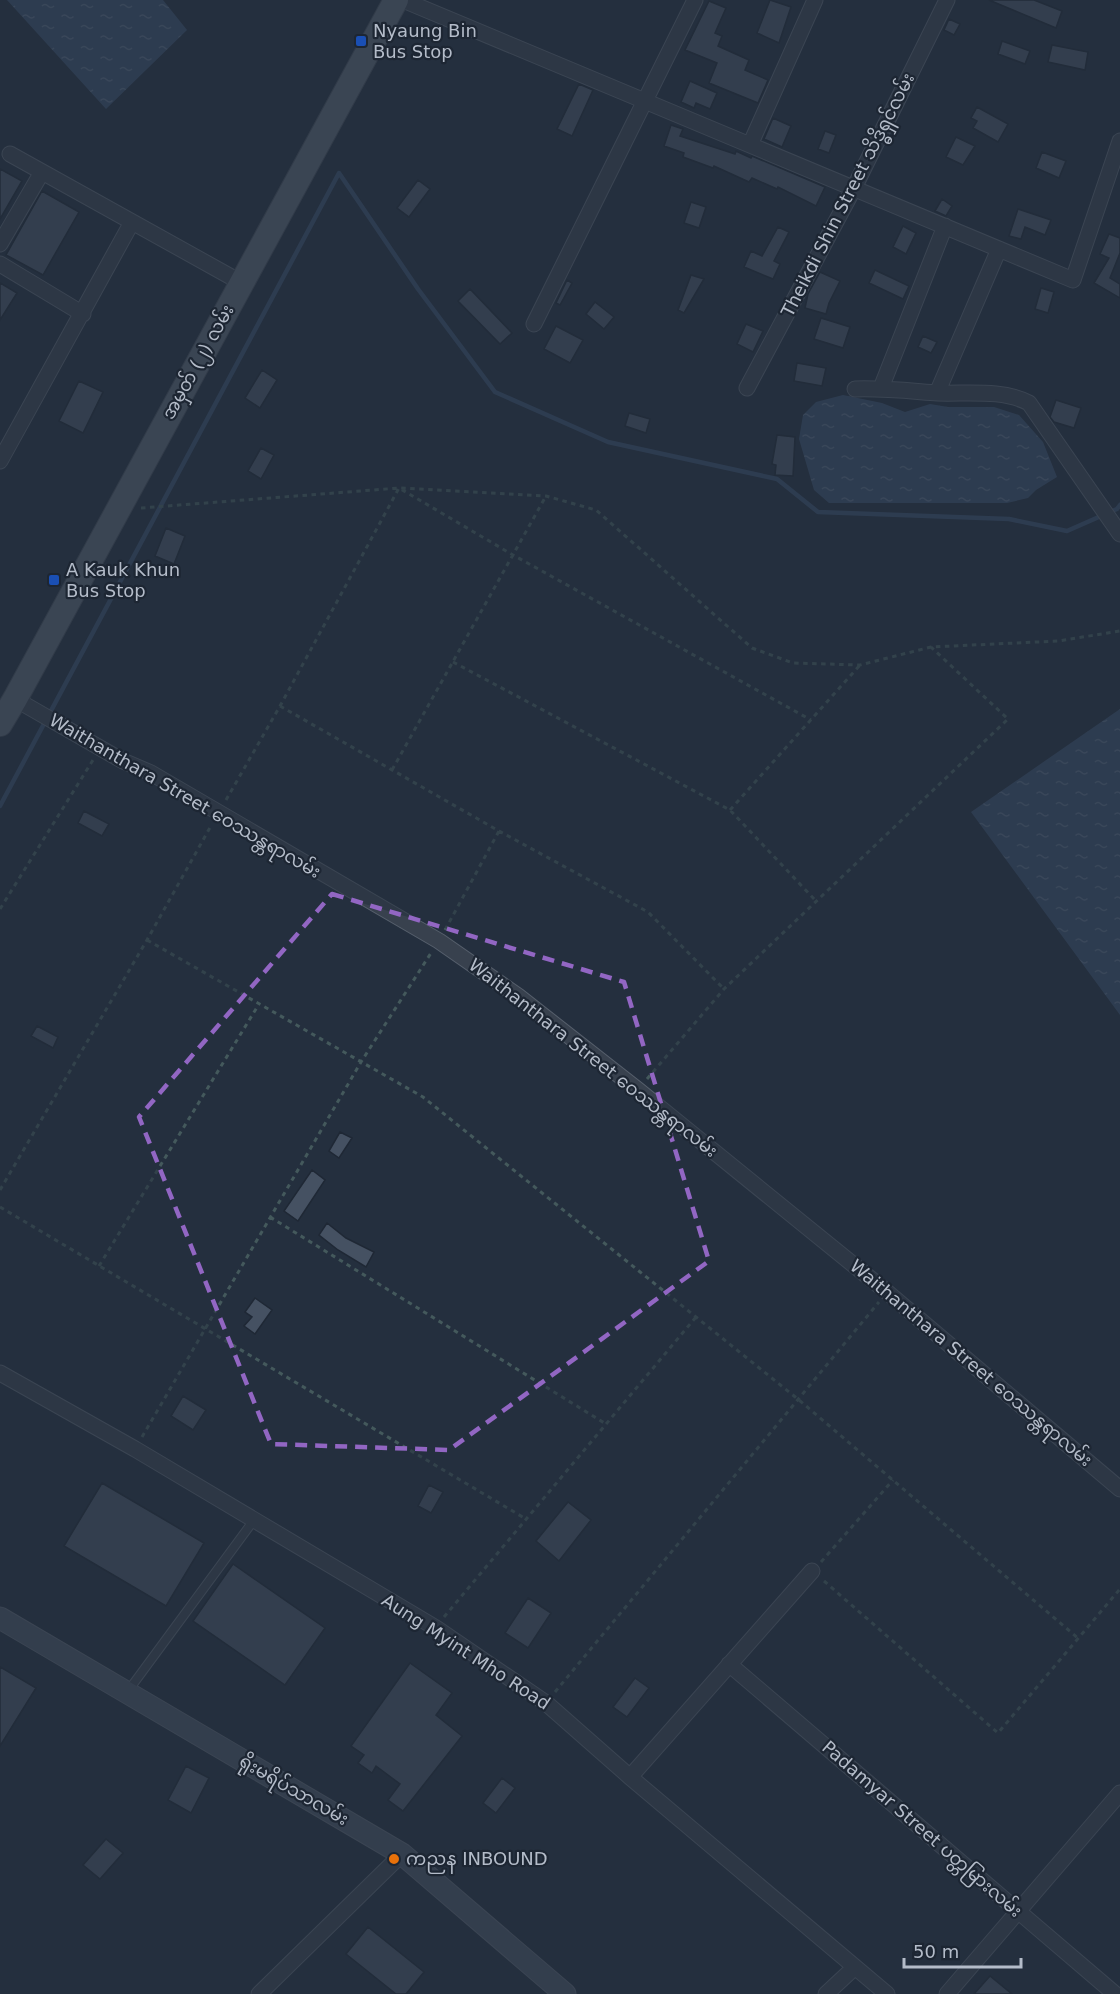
<svg xmlns="http://www.w3.org/2000/svg" width="1120" height="1994" font-family="'DejaVu Sans','Noto Sans Myanmar',sans-serif">
<defs>
<pattern id="water-ripples" width="26" height="14" patternUnits="userSpaceOnUse" patternTransform="scale(1.5)"><rect width="26" height="14" fill="#394c67"/><path d="M2 4q2-2 4 0t4 0M15 11q2-2 4 0t4 0" fill="none" stroke="#53647b"/></pattern>
</defs>
<rect width="100%" height="100%" fill="#242f3e"/>
<path fill="url(#water-ripples)" d="M7 0H163L187 30 106 109Z
M843 395 882 403 905 412 930 404 948 407H994L1019 415 1043 442 1057 477 1036 490 1028 498 1007 503H829L814 490 799 439 803 415 816 402Z
M1120 709V1015L971 812Z"/>
<g fill="none" stroke-linecap="round" stroke-linejoin="round">
<path stroke="#394c67" stroke-width="4.5" d="M0 806 339 173 418 289 495 392 608 442 777 479 818 512 1009 519 1067 531 1117 509 1120 505"/>
</g>
<path fill="#455162" stroke="#1f2835" stroke-width="1.5" d="M770 0 791 7 779 43 757 33Z
M989 0H1034L1062 11 1056 28Z
M709 1 726 8 715 33 722 36 718 46 749 60 745 70 768 80 758 103 709 83 717 63 685 50Z
M949 19 960 24 954 35 944 30Z
M1002 41 1030 51 1025 64 998 54Z
M1052 45 1088 52 1085 70 1048 62Z
M690 81 717 93 710 109 696 103 694 108 681 102Z
M579 84 593 90 572 136 557 129Z
M977 107 1008 124 998 142 973 128 977 121 971 118Z
M773 118 791 126 782 147 764 139Z
M671 125 683 129 680 136 735 154 736 151 751 158 752 156 825 187 816 206 778 187 777 189 752 178 749 182 714 166 713 168 683 157 684 153 664 146Z
M825 131 836 135 829 153 818 149Z
M956 137 975 146 963 165 946 157Z
M1042 152 1066 161 1059 178 1036 168Z
M0 169 22 181 0 219Z
M418 180 430 189 409 217 397 208Z
M42 191 79 212 43 275 6 255Z
M942 199 952 206 946 216 935 211Z
M691 202 706 207 699 228 684 223Z
M1018 209 1051 220 1045 235 1025 227 1021 239 1009 236Z
M903 226 916 233 906 254 893 247Z
M778 227 789 232 774 261 780 264 773 279 744 267 751 251 762 256Z
M1109 234 1120 238V253L1110 278 1120 284V298L1094 283 1109 258 1100 254Z
M875 270 909 286 903 299 869 283Z
M820 272 840 281 829 303 826 314 805 308 808 294Z
M691 275 704 279 684 313 678 310Z
M567 280 572 283 560 305 556 303Z
M0 283 17 293 0 320Z
M1041 288 1054 292 1048 313 1035 309Z
M470 289 512 333 500 344 458 301Z
M595 302 614 317 604 329 586 314Z
M821 318 850 327 843 348 814 339Z
M746 324 763 331 753 352 737 344Z
M556 326 583 340 570 363 544 349Z
M923 336 937 342 931 353 918 347Z
M797 363 826 368 822 386 794 381Z
M262 370 277 380 260 408 245 398Z
M79 381 103 392 83 433 59 421Z
M1056 400 1081 408 1074 428 1054 422 1050 417Z
M629 413 650 419 646 433 625 426Z
M777 435 795 437 793 476 775 475 776 465 772 464Z
M261 448 274 455 261 479 248 471Z
M166 528 185 536 174 564 155 556Z
M84 811 109 824 102 836 78 823Z
M37 1026 58 1037 53 1048 31 1036Z
M340 1132 352 1138 339 1158 329 1151Z
M312 1170 325 1180 298 1221 284 1211Z
M327 1223 346 1238 374 1252 366 1267 338 1250 319 1235Z
M255 1298 272 1310 255 1334 244 1326 252 1317 245 1312Z
M183 1396 206 1410 193 1430 171 1416Z
M102 1483 204 1543 166 1606 64 1546Z
M429 1485 443 1492 431 1513 418 1506Z
M568 1502 591 1520 559 1561 536 1541Z
M233 1564 325 1628 285 1685 193 1621Z
M528 1598 551 1613 528 1648 505 1633Z
M410 1663 452 1693 436 1715 462 1736 403 1811 388 1800 400 1784 376 1766 372 1773 358 1763 364 1755 351 1746Z
M0 1667 36 1688 0 1746Z
M635 1678 649 1688 627 1717 613 1707Z
M186 1766 209 1778 191 1813 168 1800Z
M502 1778 515 1788 496 1813 483 1803Z
M106 1839 123 1853 100 1879 83 1865Z
M368 1927 424 1972 406 1994H396L346 1954Z
M990 1976 1012 1994H974Z"/>
<g fill="none" stroke-linecap="round" stroke-linejoin="round">
<g stroke="#565f6c" stroke-width="10">
<path id="lane" d="M128 1691 254 1520"/>
</g>
<g stroke="#565f6c" stroke-width="17">
<path id="street" d="M403 0 1073 280 1120 141
M750 145 815 0
M10 154 242 283
M0 244 42 172
M0 264 83 314
M534 324 695 0
M747 388 854 188 947 0
M881 388 945 226
M855 389C883 388 910 391 938 393 967 394 1003 389 1029 403L1120 534
M937 393 999 249
M0 461 132 222
M15 699 123 761 151 773 439 941 518 996 638 1090 887 1292 1120 1489
M0 1373 135 1449 436 1628 546 1703 630 1777 887 1994
M729 1664 1115 1994
M630 1777 812 1571
M259 1994 402 1854
M826 1994 855 1967
M947 1994 1120 1793"/>
</g>
<g stroke="#565f6c" stroke-width="23">
<path id="secondary" d="M0 1618 402 1854 565 1994"/>
</g>
<g stroke="#414a57" stroke-width="26">
<path id="primary" d="M0 724 15 699 396 0"/>
</g>
<path stroke="#44595c" stroke-width="3" stroke-dasharray="4.5 4.5" stroke-linecap="butt" d="M141 508 399 488 546 496 596 510 752 648 793 663 860 665 931 647 1058 641 1120 631
M453 662 730 810 816 901
M280 706 499 831 648 912 724 989
M392 770 546 496
M226 800 280 706 399 488 513 555 811 720
M730 810 860 665
M0 909 93 760
M445 930 499 831
M147 940 423 1097 799 1400 1079 1639
M647 1079 724 989 1008 719 931 647
M0 1190 147 940 212 824
M0 1207 526 1519
M270 1217 606 1424
M99 1266 259 1004
M142 1437 361 1062 431 953
M821 1562 893 1480
M824 1581 998 1733 1120 1589
M444 1617 696 1317
M555 1692 879 1302"/>
<use href="#lane" stroke="#38414e" stroke-width="8"/>
<use href="#street" stroke="#38414e" stroke-width="15"/>
<use href="#secondary" stroke="#465061" stroke-width="21"/>
<use href="#primary" stroke="#56606e" stroke-width="24"/>
</g>
<path d="M0 0H1120V1994H0ZM332 894 624 982 709 1261 449 1450 271 1444 139 1117Z" fill="#242f3e" fill-opacity=".55" fill-rule="evenodd"/>
<path fill="none" stroke="#9266c3" stroke-width="4.5" stroke-dasharray="12 8" stroke-linejoin="round" d="M332 894 624 982 709 1261 449 1450 271 1444 139 1117Z"/>
<g fill="#1a4fb4" stroke="#1d2633" stroke-width="2">
<rect x="355" y="35" width="12" height="12" rx="3"/>
<rect x="48" y="574" width="12" height="12" rx="3"/>
</g>
<circle fill="#e8710a" stroke="#1d2633" stroke-width="2" cx="394" cy="1859" r="6"/>
<g text-anchor="middle" stroke-width="4.5" stroke-linejoin="round" paint-order="stroke">
<g font-size="18" fill="#b4bcc9" stroke="#1d2633" text-anchor="start">
<text x="373" y="37">Nyaung Bin<tspan x="373" dy="21">Bus Stop</tspan></text>
<text x="66" y="576">A Kauk Khun<tspan x="66" dy="21">Bus Stop</tspan></text>
<text x="406" y="1865">ကညန INBOUND</text>
</g>
<g font-size="18" fill="#b4bcc9" stroke="#1d2633">
<text transform="translate(848 195) rotate(-63)" y="6">Theikdi Shin Street သိဒ္ဓိရှင်လမ်း</text>
<text transform="translate(198 362) rotate(-61)" y="6">အမှတ် (၂) လမ်း</text>
<text transform="translate(185 796) rotate(30)" y="6">Waithanthara Street ဝေဿန္တရာလမ်း</text>
<text transform="translate(593 1058) rotate(38)" y="6">Waithanthara Street ဝေဿန္တရာလမ်း</text>
<text transform="translate(971 1363) rotate(40)" y="6">Waithanthara Street ဝေဿန္တရာလမ်း</text>
<text transform="translate(466 1652) rotate(33)" y="6">Aung Myint Mho Road</text>
<text transform="translate(294 1790) rotate(30)" y="6">ရိုးမရိပ်သာလမ်း</text>
<text transform="translate(922 1829) rotate(41)" y="6">Padamyar Street ပတ္တမြားလမ်း</text>
</g>
</g>
<path d="M904 1958v9h117v-9" fill="none" stroke="#b4bcc9" stroke-width="3"/>
<text x="913" y="1958" font-size="18" fill="#b4bcc9" stroke="#1d2633" stroke-width="4.5" paint-order="stroke">50 m</text>
</svg>
